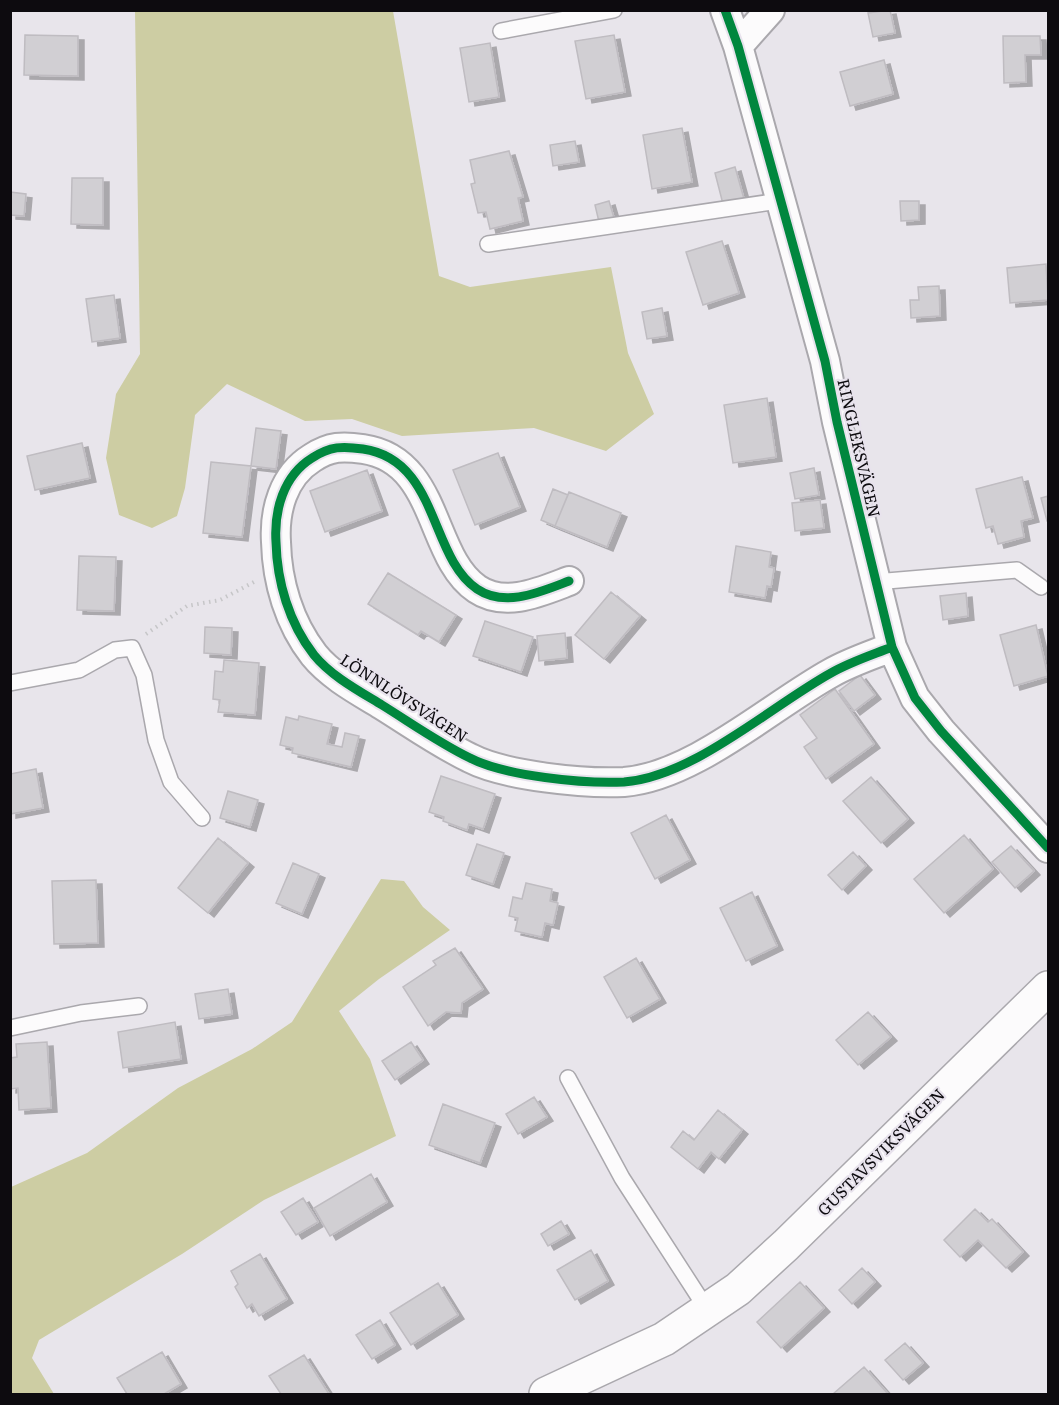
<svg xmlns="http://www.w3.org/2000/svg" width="1059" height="1405" font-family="Literata,serif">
<defs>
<filter id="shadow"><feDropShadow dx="6" dy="4" stdDeviation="0" flood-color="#0004"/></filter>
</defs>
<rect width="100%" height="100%" fill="#e8e5eb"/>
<path fill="#cdcda3" d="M135 11H393L439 276 470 287 611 267 628 353 654 414 606 451 534 428 402 436 352 419 305 421 227 384 195 415 185 488 177 516 152 528 119 515 106 458 116 394 140 354Z
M381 879 404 881 423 907 450 930 379 979 339 1011 370 1059 396 1136 264 1200 182 1254 39 1340 32 1358 54 1394H11V1187L87 1153 178 1088 252 1049 292 1022Z"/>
<path fill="#d1cfd3" stroke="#bfbcc1" stroke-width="1.5" filter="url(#shadow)" d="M890 10 895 33 873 37 868 13Z
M25 35 78 36V76L24 75Z
M614 35 625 92 586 99 575 41Z
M1003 36H1040L1041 55H1025L1026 82 1004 83Z
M490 43 499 97 469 102 460 48Z
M884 60 893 94 850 106 840 72Z
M682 128 692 182 652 189 643 135Z
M575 141 579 162 553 166 550 145Z
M509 151 523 197 518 198 523 221 490 229 486 212 478 213 471 184 475 183 470 160Z
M735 167 744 199 723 204 715 173Z
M72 178H103V225L71 224Z
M10 192 26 194 24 216 10 215Z
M609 201 614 218 599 222 595 205Z
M900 201H919V220L901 221Z
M722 241 739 293 703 305 686 252Z
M1046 264 1048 300 1010 303 1007 268Z
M939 286 940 316 911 318 910 300H919L918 287Z
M114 295 120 338 92 342 86 299Z
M662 308 667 336 647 339 642 312Z
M767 398 776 457 733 463 724 405Z
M256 428 281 431 276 469 251 466Z
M82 443 90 478 35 490 27 456Z
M498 453 520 507 475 525 453 470Z
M211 462 251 466 242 537 203 533Z
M814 468 819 495 795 499 790 473Z
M367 470 382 511 325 532 310 491Z
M1022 477 1033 518 1021 521 1024 537 998 544 993 526 986 528 976 489Z
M553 489 568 495 555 526 541 520Z
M569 492 621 513 607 547 555 526Z
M1048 496V521H1047L1041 498Z
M820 500 824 528 795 531 792 503Z
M736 546 771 552 769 567 774 568 771 587 767 586 765 598 729 592Z
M79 556 116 557 114 611 77 610Z
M388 573 456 615 439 642 421 631 418 635 368 604Z
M611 592 640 616 604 659 575 635Z
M966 593 968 616 943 620 940 596Z
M485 621 533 637 521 672 473 656Z
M1036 625 1048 676 1014 686 1000 635Z
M205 627 232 628 231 655 204 653Z
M565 633 567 658 539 661 537 636Z
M224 660 259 663 255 715 218 712 220 700 213 699 215 671 223 672Z
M860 675 875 695 854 711 839 691Z
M835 689 874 744 826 779 804 747 817 738 800 715Z
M299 716 332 724 327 744 342 747 345 733 359 736 351 767 292 753 293 748 280 745 286 717 298 720Z
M36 769 43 808 10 814V774Z
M441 776 495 794 483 829 469 824 467 830 443 821 444 817 429 812Z
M871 777 908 819 881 843 843 801Z
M228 791 258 800 250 827 220 818Z
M666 815 690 860 655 879 631 833Z
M964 835 993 869 944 913 914 879Z
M218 838 248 863 208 913 178 888Z
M477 844 504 853 493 884 466 875Z
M1011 846 1034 871 1015 888 992 862Z
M853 852 866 866 842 890 828 875Z
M293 863 319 874 302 914 276 903Z
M96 880 98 943 54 944 52 881Z
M526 883 552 889 550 901 558 903 553 925 545 923 542 937 515 931 518 918 509 916 513 897 522 899Z
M752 892 777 946 746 961 720 908Z
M455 948 483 989 462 1003 461 1013 446 1012 428 1026 403 987 436 965 433 961Z
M636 958 660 999 627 1018 604 977Z
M228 989 232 1014 199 1019 195 994Z
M868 1012 891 1037 858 1065 836 1040Z
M175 1022 181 1059 123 1068 118 1032Z
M47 1042 51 1108 19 1110 18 1088 10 1089V1058L17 1057 16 1044Z
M411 1042 423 1060 395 1080 382 1061Z
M534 1097 547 1117 518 1134 506 1114Z
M443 1104 495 1123 480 1163 429 1145Z
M718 1110 742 1130 719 1159 711 1152 698 1169 671 1147 683 1131 694 1140Z
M371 1174 387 1202 330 1236 314 1208Z
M303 1198 318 1222 296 1235 281 1212Z
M975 1209 988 1222 992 1219 1023 1252 1006 1268 978 1240 960 1257 944 1240Z
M561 1221 569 1234 548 1246 541 1234Z
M591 1250 608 1281 575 1300 557 1270Z
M260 1254 287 1299 259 1316 252 1304 247 1308 235 1287 238 1284 231 1271Z
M862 1268 875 1282 852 1304 839 1290Z
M800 1282 824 1308 781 1348 757 1322Z
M438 1283 458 1315 411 1345 390 1313Z
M380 1320 395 1345 372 1359 356 1335Z
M905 1343 923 1363 903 1380 885 1360Z
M162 1352 181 1384 164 1394H127L117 1378Z
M304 1355 329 1394H281L269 1376Z
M864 1367 888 1394H833Z"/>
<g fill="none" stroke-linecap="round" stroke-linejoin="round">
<g stroke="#aaa8ad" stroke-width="18">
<path id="service" d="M501 31 614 10
M488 244 779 201
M875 582 1017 570 1041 587
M10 683 79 670 115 650 132 648 144 675 156 740 171 782 202 818
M10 1028 81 1013 139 1006
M568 1078 622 1178 708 1311"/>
</g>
<g stroke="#aaa8ad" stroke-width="32">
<path id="minor" d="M725 10 738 46 825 361 837 422 892 647 915 698 941 731 1048 848
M738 46 770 10
M569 581C540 592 505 608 477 589 429 557 439 460 363 449 343 446 330 446 312 458 283 476 274 511 276 542 277 582 289 623 314 655 331 676 359 691 382 705 411 723 439 743 470 758 505 776 584 784 624 782 693 777 771 706 831 673 850 662 872 655 892 647"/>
</g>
<g stroke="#aaa8ad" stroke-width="36">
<path id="tertiary" d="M546 1394 664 1339 738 1289 786 1245 1048 988"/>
</g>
<path stroke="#c6c6c8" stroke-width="4" stroke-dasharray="1.5 4.5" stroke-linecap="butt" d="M146 634 187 606 220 600 254 582"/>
<use href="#service" stroke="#fcfbfc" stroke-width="15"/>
<use href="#minor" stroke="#fcfbfc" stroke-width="28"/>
<use href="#tertiary" stroke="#fcfbfc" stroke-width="33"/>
<g stroke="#e8e3ed" stroke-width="13">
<path id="cycleway" d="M725 10 738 46 825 361 837 422 892 647 915 698 941 731 1048 848
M569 581C540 592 505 608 477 589 429 557 439 460 363 449 343 446 330 446 312 458 283 476 274 511 276 542 277 582 289 623 314 655 331 676 359 691 382 705 411 723 439 743 470 758 505 776 584 784 624 782 693 777 771 706 831 673 850 662 872 655 892 647"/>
</g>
<use href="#cycleway" stroke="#00873e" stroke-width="9"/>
</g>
<g text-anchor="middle" stroke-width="4.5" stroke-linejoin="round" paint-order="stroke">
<g font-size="16" fill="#0d0b0f" stroke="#e8e3ed">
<text transform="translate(859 448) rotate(77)" y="6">RINGLEKSVÄGEN</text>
<text transform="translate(404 698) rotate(33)" y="6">LÖNNLÖVSVÄGEN</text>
<text transform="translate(881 1152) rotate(-45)" y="6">GUSTAVSVIKSVÄGEN</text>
</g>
</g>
<rect width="1059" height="1405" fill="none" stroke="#0d0b0f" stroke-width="24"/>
</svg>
